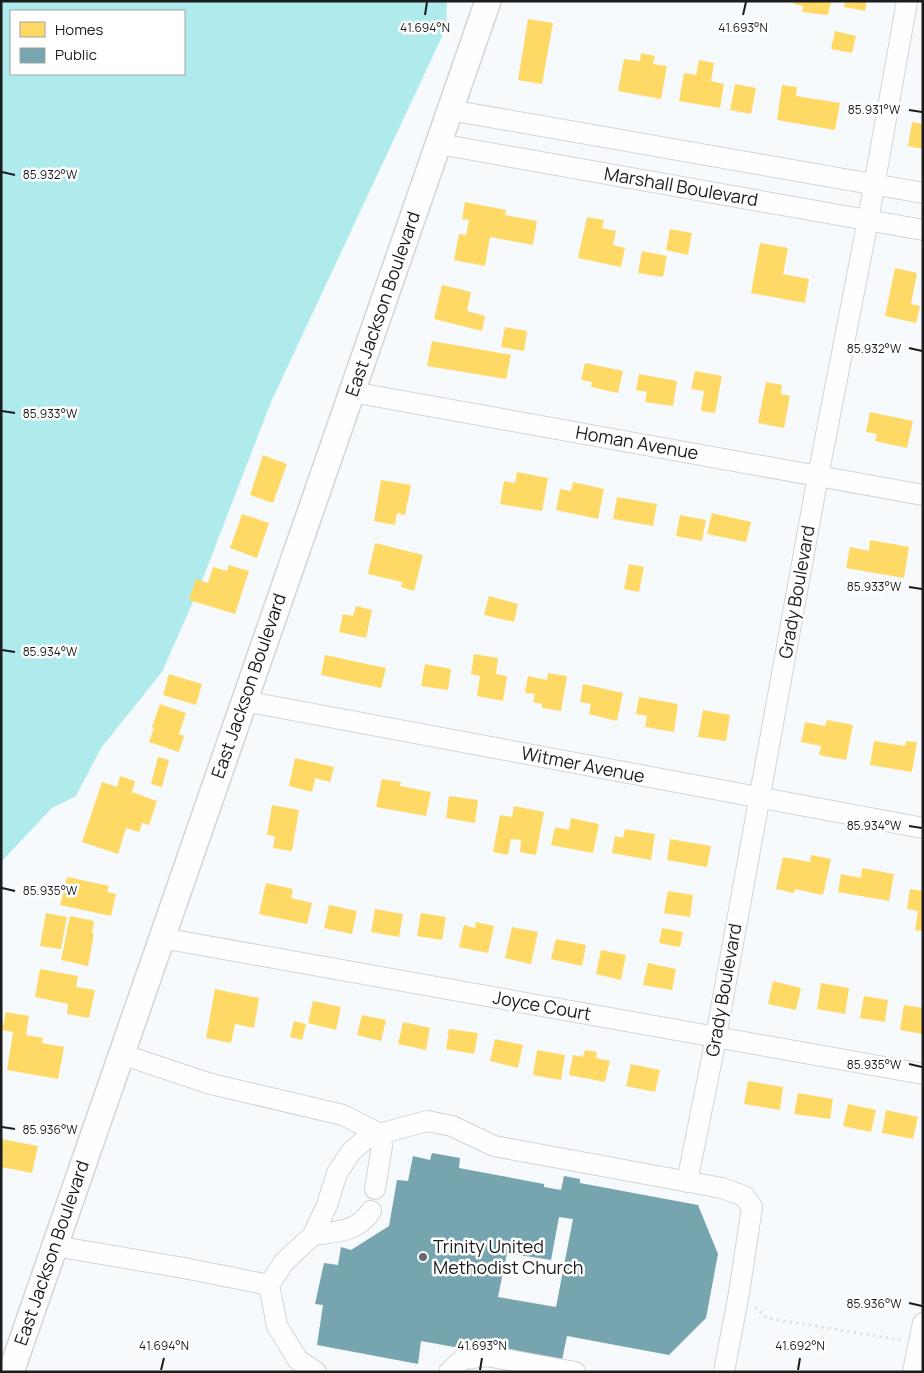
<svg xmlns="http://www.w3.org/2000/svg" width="924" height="1373" font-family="Manrope,sans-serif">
<rect width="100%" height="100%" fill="#f7fafd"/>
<path fill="#afebed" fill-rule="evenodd" d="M1 1H447L446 28 271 402 200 586 162 672 101 748 76 796 52 808 1 862ZM11 11H184V74H11Z"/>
<path fill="#ffd966" d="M794 1H831L828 15 802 12 803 6 794 4Z
M845 1H867L865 11 844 7Z
M528 19 553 23 542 84 518 80Z
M835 31 856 36 852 53 831 49Z
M641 53 655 56 653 64 667 66 661 99 618 91 624 59 640 61Z
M699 60 714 63 711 81 724 84 720 108 679 101 684 73 696 75Z
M735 84 756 88 751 114 730 110Z
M782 85 797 87 796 96 840 103 835 130 777 120Z
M912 122 923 124V149L908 146Z
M465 202 506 210 505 215 537 221 533 245 490 237 485 266 454 260 459 234 466 235 469 220 462 219Z
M587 217 604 220 602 228 616 231 613 245 625 248 621 267 578 258Z
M670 229 692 233 688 255 666 250Z
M760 243 788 248 783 274 809 279 805 303 751 293Z
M642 251 667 256 663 277 638 273Z
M895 268 917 273 911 304 920 306 916 323 885 316Z
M442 285 471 292 467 311 485 316 482 331 434 319Z
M505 327 527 331 524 351 501 347Z
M432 341 511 355 506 379 427 366Z
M585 363 623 371 618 393 591 387 592 382 581 380Z
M695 371 722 376 715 413 701 411 704 391 691 389Z
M639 374 677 381 673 406 645 402 647 392 636 390Z
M766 382 782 385 781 394 790 396 784 428 758 423Z
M870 412 913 421 907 448 875 441 877 434 866 432Z
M263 455 287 464 273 503 250 495Z
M517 472 548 478 542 511 500 504 504 481 515 483Z
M381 480 411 485 405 515 397 513 395 525 374 521Z
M573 482 604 489 598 519 556 510 560 489 571 491Z
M617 497 657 504 653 526 613 519Z
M712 513 751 522 746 542 707 534Z
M242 514 269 523 257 558 230 548Z
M680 515 706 520 702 541 676 536Z
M870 540 909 547 904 578 846 568 850 547 869 551Z
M375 543 423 555 414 591 401 587 402 582 368 574Z
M629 564 644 567 639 592 624 589Z
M229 565 249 571 235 614 189 600 196 579 208 583 213 567 227 571Z
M489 596 518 604 514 622 484 615Z
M356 606 372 610 366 638 339 632 343 614 353 616Z
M474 654 498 658 496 674 507 676 503 701 477 696 480 676 471 674Z
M325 655 386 668 381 688 321 675Z
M425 664 451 669 448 690 421 686Z
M548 673 567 676 561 711 542 708V704L533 702 535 694 525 693 528 676 547 680Z
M169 674 202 684 196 705 163 695Z
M583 684 623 693 617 721 589 714 591 704 580 702Z
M639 697 678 704 674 732 645 727 647 716 636 714Z
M160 704 186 713 179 734 184 736 179 752 149 742 154 728 152 727Z
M703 710 730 715 726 741 698 737Z
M827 720 853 725 846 760 819 755 821 746 801 742 805 722 825 726Z
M874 741 905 746 906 741 917 742 912 772 870 765Z
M158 757 169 760 162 787 151 784Z
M295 758 334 767 330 782 315 778 312 792 289 786Z
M120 776 135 781 132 792 157 801 149 825 142 823 139 832 126 828 118 854 82 842 102 782 117 787Z
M382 779 401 782 400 786 431 792 426 816 376 807Z
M449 796 478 800 475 823 446 818Z
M272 805 299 810 292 851 273 848 275 836 267 835Z
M514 806 544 812 536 855 520 852 521 840 511 839 508 855 493 852 500 815 512 817Z
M571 818 599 824 593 853 551 845 555 827 569 830Z
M625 829 655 834 651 860 612 853 615 836 623 838Z
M670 839 711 846 707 867 667 860Z
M811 855 831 859 823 895 795 889 794 893 776 889 783 857 810 862Z
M862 868 894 874 889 901 838 892 841 874 861 878Z
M67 877 109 886 107 892 116 894 111 916 60 905Z
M266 883 293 889 291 898 312 903 307 924 259 914Z
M910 889 923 891V931L915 930 918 911 907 909Z
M668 891 693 895 690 917 664 913Z
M329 905 357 911 352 934 324 928Z
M375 909 403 914 399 937 371 932Z
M46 913 67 917 61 949 40 946Z
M421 913 446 917 442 940 417 936Z
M70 916 94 921 92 934H94L88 966 61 960Z
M476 922 494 926 488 953 459 947 464 925 475 928Z
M512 927 538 932 531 964 505 958Z
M662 928 683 932 680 947 659 943Z
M556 939 586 945 582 966 551 959Z
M601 950 626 955 621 980 596 974Z
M648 963 676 969 672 990 643 985Z
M40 969 78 976 76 987 95 990 89 1018 67 1014 68 1004 35 997Z
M773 981 801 988 796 1010 768 1004Z
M821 983 849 988 845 1014 817 1009Z
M215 989 259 998 254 1028 235 1024 231 1043 206 1038Z
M864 996 888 1000 885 1022 860 1018Z
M313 1001 341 1007 336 1030 308 1023Z
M904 1005 923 1008V1034L900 1030Z
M6 1012 29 1016 26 1035 43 1038 42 1043 64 1047 58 1079 7 1070 13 1032 2 1030Z
M362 1015 386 1020 381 1041 357 1035Z
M294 1021 306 1024 302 1040 290 1037Z
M403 1022 430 1028 426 1050 398 1044Z
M449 1029 478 1033 474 1054 446 1049Z
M495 1039 523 1045 518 1068 490 1061Z
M537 1050 565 1055 561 1080 533 1075Z
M585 1050 597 1052 596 1058 610 1061 605 1082 569 1075 573 1055 583 1057Z
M631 1064 660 1070 655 1092 626 1086Z
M748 1081 783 1087 780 1110 744 1104Z
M798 1093 833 1099 830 1119 794 1114Z
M848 1104 876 1110 871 1132 843 1126Z
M886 1110 918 1117 913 1139 882 1133Z
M1 1139 38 1146 32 1173 1 1167Z"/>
<path fill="#76a5af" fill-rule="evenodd" d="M432 1153 460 1158 459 1168 544 1184V1187L561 1190 564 1176 580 1179V1183L698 1205 718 1254 706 1318 669 1355 567 1336 562 1360 466 1340 465 1349 421 1341 418 1364 317 1345 323 1305 315 1304 324 1263 338 1265 341 1247 351 1250 389 1226 397 1180 408 1181 413 1156 430 1160ZM559 1217 573 1219 556 1307 498 1297 507 1253 551 1260Z"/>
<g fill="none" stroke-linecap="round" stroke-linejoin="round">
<g stroke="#d2d4d6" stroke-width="22">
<path id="minor" d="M450 110 923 193
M439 144 923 230
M352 392 923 495
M244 701 923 828
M162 938 923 1074
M121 1054 211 1084 343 1115 380 1134 382 1146 375 1189
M687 1182 713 1053 818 476 868 220 907 1
M313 1235C335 1232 358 1232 371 1211
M55 1246 184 1268 269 1285
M316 1372 298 1360 277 1326 269 1285 284 1262 313 1235 327 1205 337 1173 351 1152 368 1137 427 1121 452 1126 494 1146 722 1188 744 1196 752 1207 739 1293 724 1372
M449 1372 463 1359 487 1356 575 1372
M913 1372 923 1323"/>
</g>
<g stroke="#d2d4d6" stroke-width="28">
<path id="major" d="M11 1372 488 1"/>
</g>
<path stroke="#e0e1e2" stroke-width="3" stroke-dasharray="2.5 4" stroke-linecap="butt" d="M755 1307 767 1318 901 1340"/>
<use href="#minor" stroke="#fefeff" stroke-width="20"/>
<use href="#major" stroke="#fefeff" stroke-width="25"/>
</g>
<path fill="none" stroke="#1a1c1e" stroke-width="2" d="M425 15 427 2M743 15 746 2M909 110 922 112M2 172 15 175M909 348 922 351M2 411 15 413M909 587 922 589M2 650 15 652M909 826 922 828M2 888 15 891M909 1064 922 1067M2 1127 15 1129M909 1303 922 1306M161 1370 164 1358M480 1370 482 1358M798 1370 800 1358"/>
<circle fill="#676a6c" stroke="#fff" stroke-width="2" cx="423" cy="1257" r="5"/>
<g text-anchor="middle" stroke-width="5" stroke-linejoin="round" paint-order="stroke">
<g font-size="18" fill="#1a1c1e" stroke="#fff">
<text transform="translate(681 187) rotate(10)" y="6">Marshall Boulevard</text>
<text transform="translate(383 304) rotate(-71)" y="6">East Jackson Boulevard</text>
<text transform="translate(637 443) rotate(10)" y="6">Homan Avenue</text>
<text transform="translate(797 592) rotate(-80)" y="6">Grady Boulevard</text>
<text transform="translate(249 686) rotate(-71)" y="6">East Jackson Boulevard</text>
<text transform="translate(583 765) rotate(11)" y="6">Witmer Avenue</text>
<text transform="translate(724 990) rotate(-80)" y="6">Grady Boulevard</text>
<text transform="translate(542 1006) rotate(10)" y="6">Joyce Court</text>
<text transform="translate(52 1253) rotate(-71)" y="6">East Jackson Boulevard</text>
</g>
<g font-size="18" fill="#1a1c1e" stroke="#fff" text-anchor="start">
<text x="433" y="1253">Trinity United<tspan x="433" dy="21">Methodist Church</tspan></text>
</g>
</g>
<g font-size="12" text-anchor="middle" fill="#1a1c1e" stroke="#fff" stroke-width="5" stroke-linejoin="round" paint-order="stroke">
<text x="425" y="32">41.694°N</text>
<text x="743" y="32">41.693°N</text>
<text x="874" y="114">85.931°W</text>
<text x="50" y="179">85.932°W</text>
<text x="874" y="353">85.932°W</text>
<text x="50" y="418">85.933°W</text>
<text x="874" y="591">85.933°W</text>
<text x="50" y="656">85.934°W</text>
<text x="874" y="830">85.934°W</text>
<text x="50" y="895">85.935°W</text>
<text x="874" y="1069">85.935°W</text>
<text x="50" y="1134">85.936°W</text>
<text x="874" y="1308">85.936°W</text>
<text x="164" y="1350">41.694°N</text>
<text x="482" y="1350">41.693°N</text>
<text x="800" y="1350">41.692°N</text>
</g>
<rect width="924" height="1373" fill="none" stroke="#1a1c1e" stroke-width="5"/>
<rect x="10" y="10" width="175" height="65" fill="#ffffff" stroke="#a3a4a5"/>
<rect x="20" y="22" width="25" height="15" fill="#ffd966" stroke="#a3a4a5"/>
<text x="55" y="35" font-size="15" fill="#1a1c1e">Homes</text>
<rect x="20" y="48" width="25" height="15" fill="#76a5af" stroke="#a3a4a5"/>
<text x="55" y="60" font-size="15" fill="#1a1c1e">Public</text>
</svg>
